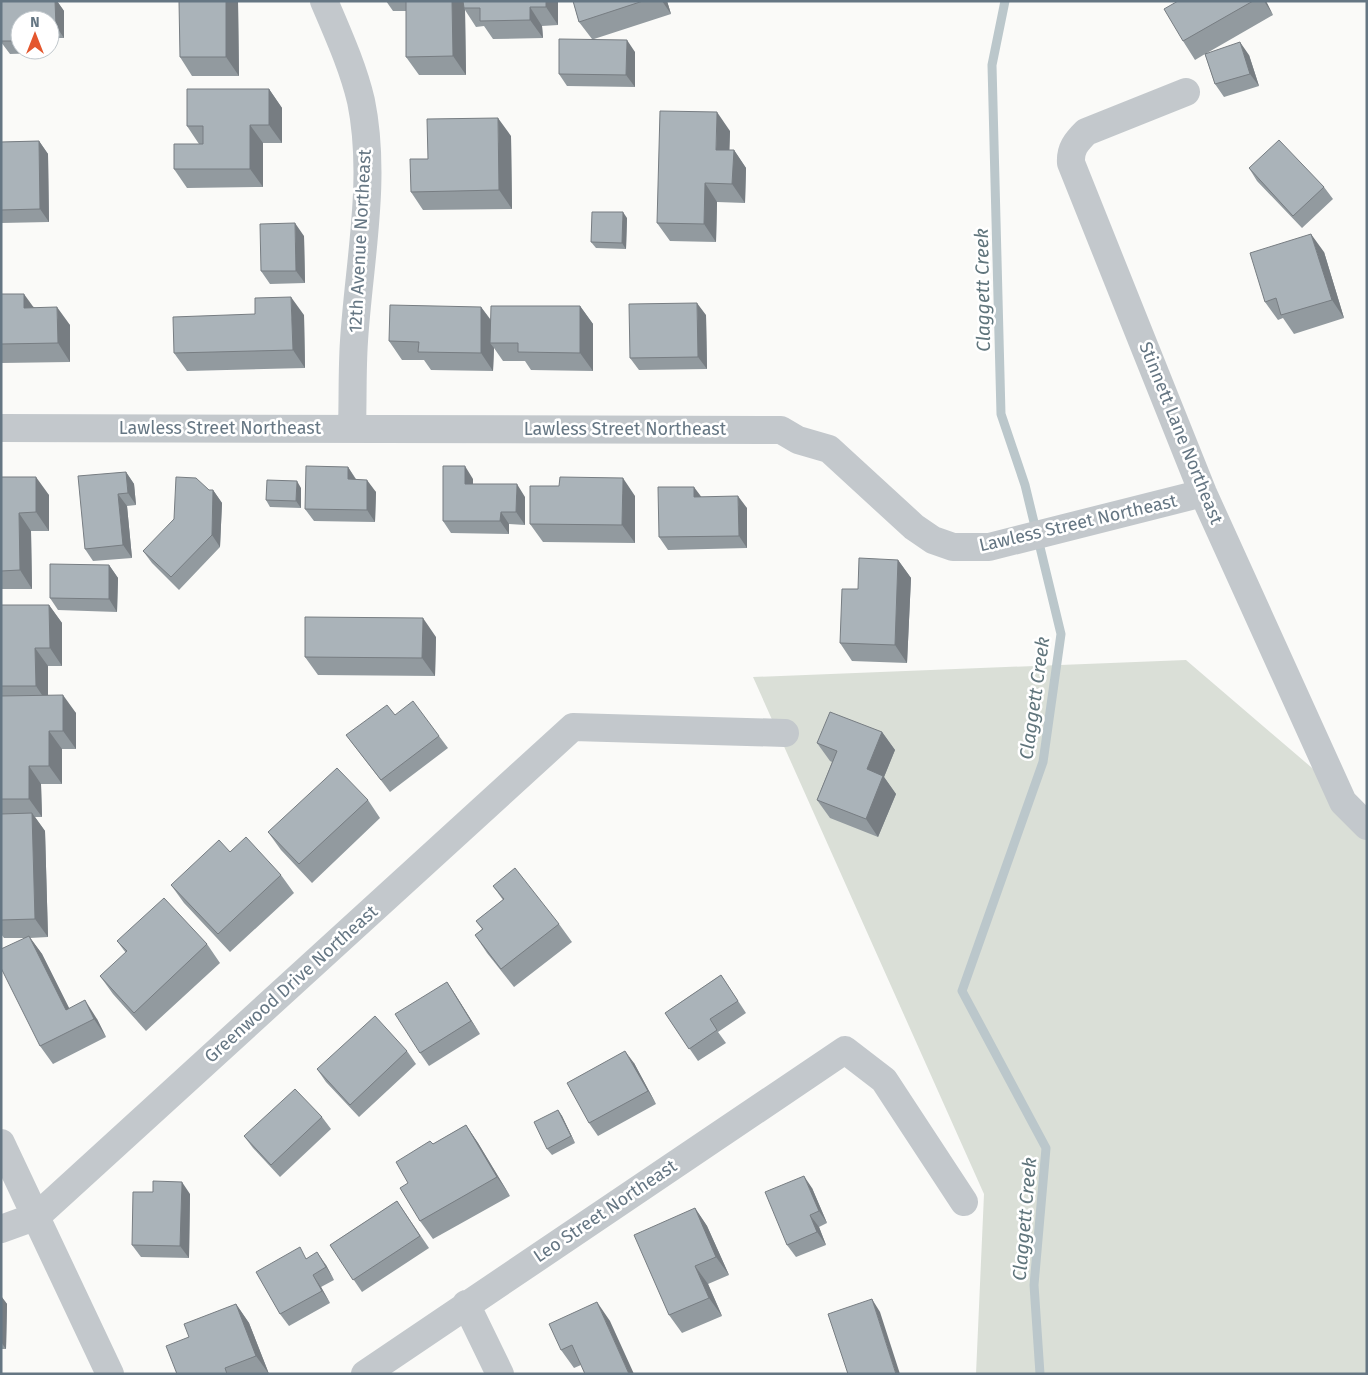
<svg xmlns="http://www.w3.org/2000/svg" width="1368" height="1375" font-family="'Fira Sans',sans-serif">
<rect width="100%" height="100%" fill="#fafaf8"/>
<path fill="#dadfd7" d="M1186 660 1367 815V1374H976L984 1194 753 677Z"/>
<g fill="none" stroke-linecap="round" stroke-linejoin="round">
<path stroke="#bbc7cb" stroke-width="9" d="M1005 1 992 65 1001 414 1025 485 1061 634 1043 762 962 991 1046 1148 1034 1285 1040 1374"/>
<path stroke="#c3c8cc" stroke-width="28" d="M324 1C338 34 353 67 361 101 377 179 359 262 354 341 352 370 353 399 352 428
M1186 92 1086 132C1076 142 1070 149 1071 163L1203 493 1343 802 1367 826
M1 428 781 430 798 440 829 449 914 527 933 540 953 547H989L1203 493
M1 1143 110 1374
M1 1229 37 1216 573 727 785 733
M466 1304 500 1374
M365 1374 845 1050 884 1080 964 1202"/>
</g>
<path fill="#929a9f" d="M1 1H57L64 11V38H50V20H20V50H41V53L10 54 1 42Z
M238 1 239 76H192L180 57Z
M386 1H558V25L542 26 543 38 493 39 484 26 476 27 465 10 466 75H419L406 57V11H393Z
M573 1H667L671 14 594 39 635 52V87L567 86 559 74 592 39 579 22Z
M1178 1H1266L1273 15 1207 53 1249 55 1259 86 1224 97 1215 84 1205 54 1195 60 1183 41Z
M269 89 282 108V143H263V187L187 188 174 169 199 144 187 126Z
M730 131 729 150H734L746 168 745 203 717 202 716 242 670 241 657 223Z
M511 136 512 209 423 210 411 192Z
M39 141 48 154 49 222 1 223V142Z
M1249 168 1324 187 1333 199 1302 228 1257 181Z
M627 218 626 249 596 248 591 242Z
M304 236 305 283 270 284 261 271Z
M1324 252 1344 318 1294 334 1283 318 1278 320 1265 302Z
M1 294 34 307 70 325V362L1 363Z
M580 306 593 324V371L531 370 525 361H503L494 348 493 371 431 370 424 360H402L389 341 481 307 491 320Z
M304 315 305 368 187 371 174 353Z
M706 315 707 369 639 370 630 358Z
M348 467 356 479 376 492 375 522 314 521 305 509Z
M126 472 134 484 136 505 127 506 132 558 93 561 85 549Z
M1 477 49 495V531H31L32 589H1Z
M473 479V484L525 497V525L509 524V534L451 533 443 521Z
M559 486 635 496V543L543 542 530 524Z
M301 488V508L270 507 266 500Z
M209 490H213L222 503 220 547 179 590 152 563 143 551Z
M701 497 747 508V548L668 550 659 537Z
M898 560 911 578 907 663 852 661 840 643 858 589Z
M109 565 118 578 117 612 58 610 50 598Z
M1 605H49L62 623V666H48V695L76 713V749H62V784H41L42 817H35L45 831 48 937 30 938 42 954 69 1008 97 1019 106 1037 53 1064 40 1046 25 938H4L1 934Z
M436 637 435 676 318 675 305 657Z
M395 715 439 736 448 748 390 792 346 735Z
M882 732 895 750 884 777 896 794 878 837 830 818 817 800 832 762 830 761 817 743Z
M368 800 380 818 312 883 281 850 268 832Z
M230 852 281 875 294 893 230 952 184 903 171 885Z
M493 886 559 924 572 942 514 987 487 953 475 935 482 929 476 921 503 900Z
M117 941 207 944 220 963 146 1031 113 994 100 976 126 953Z
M721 975 746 1013 718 1032 726 1043 698 1061 665 1013Z
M447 982 480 1034 429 1066 420 1053Z
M407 1051 416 1064 359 1117 326 1082 317 1069Z
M634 1063 656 1104 598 1136 589 1123Z
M558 1110 562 1116 575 1143 552 1155 547 1149Z
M322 1117 331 1129 280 1177 253 1148 244 1136Z
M466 1125 478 1143 510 1196 433 1239 420 1221 408 1183 433 1144Z
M812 1188 827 1223 819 1227 826 1245 796 1257 787 1245Z
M153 1192 190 1194 189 1258 141 1257 132 1245Z
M397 1201 429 1248 362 1292 330 1245Z
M695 1208 707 1226 729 1275 708 1284 722 1316 682 1333 669 1315Z
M307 1258 326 1265 334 1280 321 1287 330 1303 289 1326 280 1314Z
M1 1296 7 1304 6 1349H1Z
M236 1304 249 1323 269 1374H177L189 1337Z
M610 1321 581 1365 574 1368 561 1350Z"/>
<path fill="#777d82" d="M55 1H57L64 11V38L56 26Z
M226 1H238L239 76 226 57Z
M452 1H465L464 8 465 10 466 75 453 56Z
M546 1H558V25L546 7Z
M662 1H667L671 14Z
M1264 1H1266L1273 15Z
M530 7 542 26 543 38 530 20Z
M627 40 635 52V87L626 75Z
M1240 42 1249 55 1259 86 1250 74Z
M269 89 282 108V143L269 125Z
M717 112 730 131 729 168 716 150Z
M498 118 511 136 512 209 499 190Z
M250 125 263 143V187L250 169Z
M39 141 48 154 49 222 40 209Z
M734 150 746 168 745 203 732 184Z
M705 183 717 202 716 242 704 224Z
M623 212 627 218 626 249 622 243Z
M295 223 304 236 305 283 296 271Z
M1311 234 1324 252 1344 318 1332 300Z
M24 294 37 312 24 308Z
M291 297 304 315 305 368 293 350Z
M697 303 706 315 707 369 698 357Z
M580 306 593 324V371L580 353Z
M57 307 70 325V362L58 343Z
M481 307 494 325 490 343 494 348 493 371 481 353Z
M465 466 473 479V496L465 484Z
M348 467 356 480 348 479Z
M126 472 134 484 136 505 128 493Z
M36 477 49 495V531L36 512Z
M623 478 635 496V543L622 525Z
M367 480 376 492 375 522 367 510Z
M297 481 301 488V508L296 501Z
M517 484 525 497V525L516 512Z
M694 487 703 499 694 497Z
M213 490 222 503 220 547 212 535Z
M118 494 127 506 132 558 123 545Z
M738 496 747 508V548L739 536Z
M501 512 509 524V534L500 521Z
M19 513 31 531 32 589 20 570Z
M898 560 911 578 907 663 895 645Z
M109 565 118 578 117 612 109 599Z
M49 605 62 623V666L50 648Z
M423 618 436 637 435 676 422 658Z
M35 648 48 666V704L36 686Z
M63 695 76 713V749L63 731Z
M49 731 62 749V784L49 766Z
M882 732 895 750 884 777 896 794 878 837 866 819 867 769Z
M29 766 41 784 42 817 29 799Z
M32 813 45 831 48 937 35 919Z
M29 936 42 954 79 1028 66 1010Z
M447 982 455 994 480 1034 471 1021Z
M85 1000 97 1019 106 1037 94 1019Z
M625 1051 634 1063 656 1104 648 1091Z
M558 1110 562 1116 575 1143 571 1136Z
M466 1125 478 1143 510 1196 497 1177Z
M804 1176 812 1188 827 1223 819 1211Z
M182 1182 190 1194 189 1258 180 1246Z
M695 1208 707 1226 729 1275 716 1257Z
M810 1215 819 1227 826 1245 817 1232Z
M317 1252 326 1265 334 1280 326 1267Z
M695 1266 708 1284 722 1316 709 1298Z
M313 1275 321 1287 330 1303 322 1291Z
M1 1296 7 1304 6 1349 1 1342Z
M872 1299 880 1312 900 1374H896Z
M597 1302 610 1321 634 1374H629Z
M236 1304 249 1323 269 1374 256 1356Z"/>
<path fill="#aab3b9" stroke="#777d82" d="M1 1H55L56 26H50V20H20V41H1Z
M179 1H226V57H180Z
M406 1H452L453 56 406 57Z
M463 1H546V7H530V20L480 21V8H464Z
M573 1H643L579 22Z
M1178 1H1253L1183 41 1164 9Z
M559 39 627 40 626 75 559 74Z
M1240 42 1250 74 1215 84 1205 54Z
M187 89H269V125H250V169H174V144H203V126H187Z
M660 111 717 112 716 150H734L732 184 705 183 704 224 657 223Z
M498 118 499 190 411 192 410 159H428L427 119Z
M1279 140 1324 187 1293 216 1249 168Z
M39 141 40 209 1 210V142Z
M592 212H623L622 243 591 242Z
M295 223 296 271H261L260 224Z
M1311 234 1332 300 1281 315 1276 298 1265 302 1250 253Z
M1 294H24V308L57 307 58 343 1 344Z
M291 297 293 350 174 353 173 317 255 314V298Z
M697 303 698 357 630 358 629 304Z
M390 305 481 307V353L418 352 419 342 389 341Z
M491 306H580V353L518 352V343H490Z
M306 466 348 467V479L367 480V510L305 509Z
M443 466H465V484H517L516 512H501L500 521H443Z
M126 472 128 493 118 494 123 545 85 549 78 476Z
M1 477H36V512L19 513 20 570 1 571Z
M176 477 196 478 209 490H213L212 535 171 577 143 551 174 519Z
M560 477 623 478 622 525 530 524V486H559Z
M267 480 297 481 296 501 266 500Z
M658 487H694V497L738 496 739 536 659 537Z
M859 558 898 560 895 645 840 643 842 589H858Z
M50 564 109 565V599L50 598Z
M1 605H49L50 648H35L36 686H1Z
M305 617 423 618 422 658 305 657Z
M63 695V731H49V766H29V799H1V696Z
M413 701 439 736 381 780 346 735 387 705 395 715Z
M830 712 882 732 867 769 883 776 866 819 817 800 837 751 817 743Z
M337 768 368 800 299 864 268 832Z
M32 813 35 919 1 920V814Z
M246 837 281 875 218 934 171 885 219 840 230 852Z
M515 868 559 924 501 969 475 935 483 929 476 921 504 899 493 886Z
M164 898 207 944 134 1013 100 976 127 951 117 941Z
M29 936 66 1010 85 1000 94 1019 40 1046 1 968V949Z
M721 975 738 1001 710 1019 717 1030 689 1049 665 1013Z
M447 982 471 1021 420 1053 395 1014Z
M375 1016 407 1051 350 1105 317 1069Z
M625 1051 648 1091 589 1123 567 1083Z
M295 1089 322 1117 271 1165 244 1136Z
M558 1110 571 1136 547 1149 534 1122Z
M466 1125 497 1177 420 1221 400 1188 408 1183 396 1162 430 1141 433 1144Z
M804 1176 819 1211 810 1215 817 1232 787 1245 765 1192Z
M153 1181 182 1182 180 1246 132 1245 133 1192H153Z
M397 1201 420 1236 353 1280 330 1245Z
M695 1208 716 1257 695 1266 709 1298 669 1315 634 1235Z
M300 1247 306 1259 317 1252 326 1267 313 1275 322 1291 280 1314 256 1272Z
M872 1299 896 1374H848L828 1314Z
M597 1302 629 1374H585L572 1345 561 1350 549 1324Z
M236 1304 256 1356 225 1368 227 1374H177L166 1346 189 1337 184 1324Z"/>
<g text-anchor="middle" stroke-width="5" stroke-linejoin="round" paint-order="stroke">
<g font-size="18" fill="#657683" stroke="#fff">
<text transform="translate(360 241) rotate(-87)" y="6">12th Avenue Northeast</text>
<text x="220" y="434">Lawless Street Northeast</text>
<text x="625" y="435">Lawless Street Northeast</text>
<text transform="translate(1181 433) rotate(68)" y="6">Stinnett Lane Northeast</text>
<text transform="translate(1078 523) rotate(-13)" y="6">Lawless Street Northeast</text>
<text transform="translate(291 984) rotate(-42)" y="6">Greenwood Drive Northeast</text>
<text transform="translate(605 1211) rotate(-34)" y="6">Leo Street Northeast</text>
</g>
<g font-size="19" font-style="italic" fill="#60757c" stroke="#fff">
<text transform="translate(982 290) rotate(-91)" y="7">Claggett Creek</text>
<text transform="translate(1034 698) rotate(-82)" y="7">Claggett Creek</text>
<text transform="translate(1024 1219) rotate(-85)" y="7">Claggett Creek</text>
</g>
</g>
<rect width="1368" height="1375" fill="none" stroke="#657683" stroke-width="5"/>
<g transform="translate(35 35)"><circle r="24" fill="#ffffff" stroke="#c1c8cd"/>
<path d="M0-4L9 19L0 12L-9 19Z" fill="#e4572e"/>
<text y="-8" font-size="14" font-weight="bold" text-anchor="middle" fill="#657683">N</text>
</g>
</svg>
